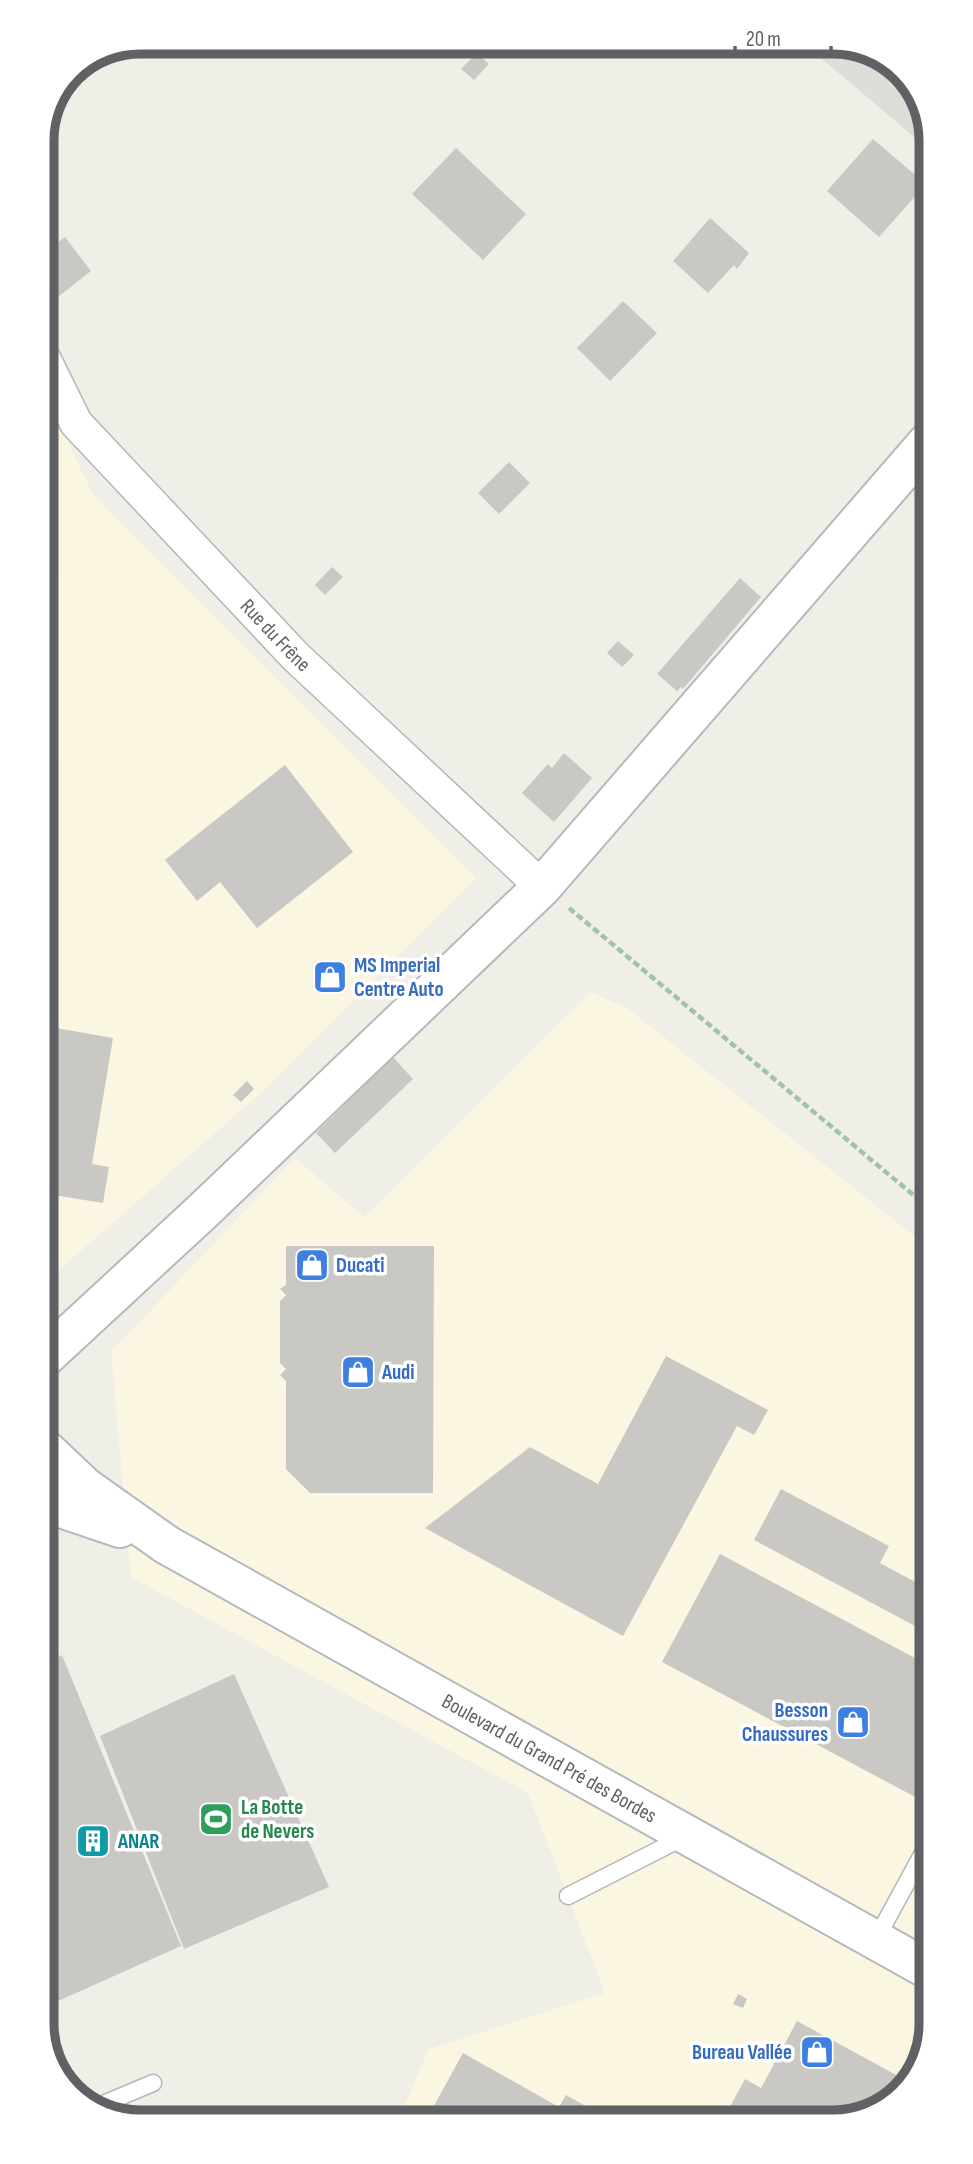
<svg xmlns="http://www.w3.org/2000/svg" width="973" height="2164" font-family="'Sofia Sans Condensed',sans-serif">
<rect width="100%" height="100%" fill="#efeee7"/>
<path fill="#faf6e1" d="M43 389 92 493 476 878 262 1092 51 1277 45 1276Z
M591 992 630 1010 929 1248 931 2024 911 2083 864 2117 398 2120 429 2049 605 1993 528 1793 131 1577 111 1352 295 1158 364 1217Z"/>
<path fill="#deddd9" d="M802 42H839L892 62 926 109V147Z"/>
<path fill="#cac8c4" d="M477 53 489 64 474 80 461 69Z
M873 139 926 184 879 237 827 191Z
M456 148 526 214 483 260 412 194Z
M710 218 749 253 737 269 734 265 708 293 673 261Z
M65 237 91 271 54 300 43 286 42 244 48 250Z
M623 301 657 333 610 381 577 348Z
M509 462 530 483 499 514 478 493Z
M332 567 343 577 325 595 315 585Z
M740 578 761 597 683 689 681 687 677 691 657 674Z
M618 641 634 655 622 667 607 653Z
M564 753 592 778 554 822 522 793 548 764 552 768Z
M285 765 353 852 257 928 220 882 197 901 165 860Z
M45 1026 113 1038 92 1164 109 1167 103 1203 47 1194 49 1182H45Z
M393 1057 413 1079 335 1153 316 1133Z
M247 1081 254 1089 241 1102 233 1095Z
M286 1246H434L433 1493H310L286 1469V1381L280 1375 286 1369 280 1363V1301L286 1295 280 1289 286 1285Z
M666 1356 768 1410 754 1435 737 1426 623 1636 425 1528 530 1447 598 1484Z
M781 1489 889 1546 880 1563 930 1590V1634L754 1540Z
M720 1554 930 1666V1779L919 1799 662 1662Z
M62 1655 181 1946 47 2006 46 1663Z
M234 1674 329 1887 184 1949 100 1736Z
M738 1994 747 1999 743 2008 733 2004Z
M797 2021 911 2083 864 2117 724 2118 745 2079 761 2088Z
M463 2053 559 2107 566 2095 607 2118 426 2120Z"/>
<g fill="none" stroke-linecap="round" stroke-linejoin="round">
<g stroke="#b4b6ba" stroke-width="19">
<path id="lane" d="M568 1896 686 1836
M875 1941 930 1840
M96 2107 153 2083"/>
</g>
<g stroke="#b4b6ba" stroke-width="35">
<g id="street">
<path id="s1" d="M43 356 76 423 295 656 542 887"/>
</g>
</g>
<g stroke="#b6b8bc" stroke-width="42">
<g id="secondary">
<path d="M45 1357 204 1210 542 887 927 443"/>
<path id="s2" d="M46 1450 85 1487 167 1545 931 1971"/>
<path d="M46 1503 120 1528"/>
</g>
</g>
<path stroke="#a1c3ad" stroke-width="4.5" stroke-dasharray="7 3.5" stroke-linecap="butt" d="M569 908 929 1208"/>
<use href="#lane" stroke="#fff" stroke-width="16"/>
<use href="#street" stroke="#fff" stroke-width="32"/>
<use href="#secondary" stroke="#fff" stroke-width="38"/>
</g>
<defs>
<g id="shop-square" transform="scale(1.75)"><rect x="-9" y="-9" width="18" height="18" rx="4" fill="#3f7fe0" stroke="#fff"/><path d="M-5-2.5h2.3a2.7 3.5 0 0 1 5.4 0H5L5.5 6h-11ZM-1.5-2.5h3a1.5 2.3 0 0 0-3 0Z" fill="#fff"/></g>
<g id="stadium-square" transform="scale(1.75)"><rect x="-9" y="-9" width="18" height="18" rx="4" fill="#2e9e5b" stroke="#fff"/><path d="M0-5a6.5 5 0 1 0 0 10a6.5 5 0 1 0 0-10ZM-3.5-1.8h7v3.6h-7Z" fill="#fff"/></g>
<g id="building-square" transform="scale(1.75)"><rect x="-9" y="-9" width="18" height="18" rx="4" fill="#0f9aa8" stroke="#fff"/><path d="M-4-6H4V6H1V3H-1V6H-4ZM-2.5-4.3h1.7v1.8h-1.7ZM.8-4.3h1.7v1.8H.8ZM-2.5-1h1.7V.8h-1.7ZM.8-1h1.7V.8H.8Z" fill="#fff"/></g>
</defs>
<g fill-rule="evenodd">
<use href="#shop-square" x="330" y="977"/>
<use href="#shop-square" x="312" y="1265"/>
<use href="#shop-square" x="358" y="1372"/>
<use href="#shop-square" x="853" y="1722"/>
<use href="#stadium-square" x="216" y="1819"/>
<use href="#building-square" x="93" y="1841"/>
<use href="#shop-square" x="817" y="2052"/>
</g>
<g text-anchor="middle" stroke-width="7" stroke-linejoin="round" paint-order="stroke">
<g font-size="21" fill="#5f6165" stroke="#fff">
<text dy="7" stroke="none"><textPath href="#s1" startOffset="366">Rue du Frêne</textPath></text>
<text dy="7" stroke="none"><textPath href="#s2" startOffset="592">Boulevard du Grand Pré des Bordes</textPath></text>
</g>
<g font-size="21" font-weight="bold" fill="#366cbe" stroke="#fff" text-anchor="start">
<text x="354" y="972">MS Imperial<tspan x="354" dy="24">Centre Auto</tspan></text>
<text x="336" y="1272">Ducati</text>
<text x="382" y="1379">Audi</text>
<text x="828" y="1717" text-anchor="end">Besson<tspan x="828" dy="24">Chaussures</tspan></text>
<text x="792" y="2059" text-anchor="end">Bureau Vallée</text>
</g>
<g font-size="21" font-weight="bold" fill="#27864d" stroke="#fff" text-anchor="start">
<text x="241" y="1814">La Botte<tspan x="241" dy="24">de Nevers</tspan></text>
</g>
<g font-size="21" font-weight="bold" fill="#0d838f" stroke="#fff" text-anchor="start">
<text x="118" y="1848">ANAR</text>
</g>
</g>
<path d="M0 0H973V2164H0ZM140 54H833A86 86 0 0 1 919 140V2024A86 86 0 0 1 833 2110H140A86 86 0 0 1 54 2024V140A86 86 0 0 1 140 54Z" fill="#fff" fill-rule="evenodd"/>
<path fill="none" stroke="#5f6165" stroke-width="9" d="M140 54H833A86 86 0 0 1 919 140V2024A86 86 0 0 1 833 2110H140A86 86 0 0 1 54 2024V140A86 86 0 0 1 140 54Z"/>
<path d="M735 46v10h96v-10" fill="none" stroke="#5f6165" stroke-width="3.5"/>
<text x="746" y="46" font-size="21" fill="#5f6165" stroke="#ffffff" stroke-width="5" paint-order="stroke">20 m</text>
</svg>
